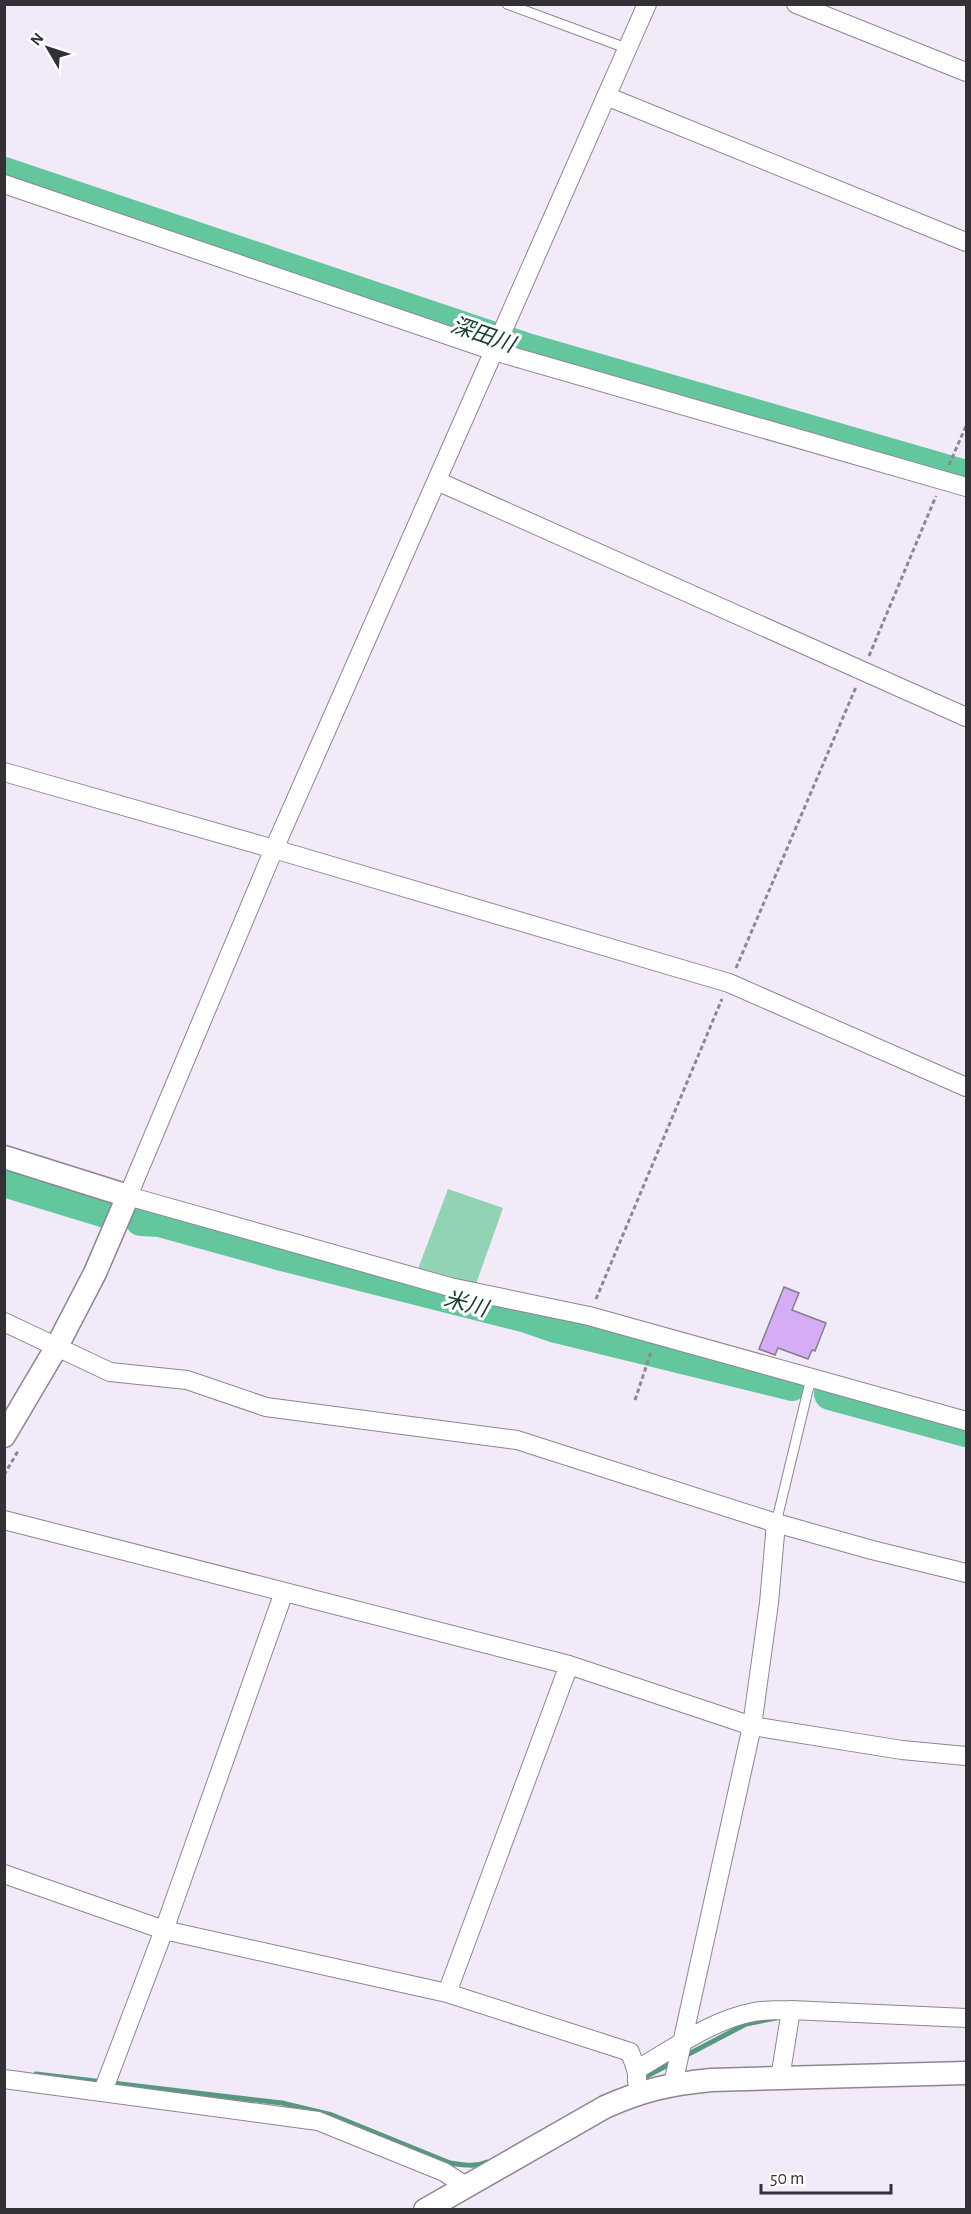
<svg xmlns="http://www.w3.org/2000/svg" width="971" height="2214" font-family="'Alegreya Sans','Noto Sans JP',sans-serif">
<rect width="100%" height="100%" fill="#f2eaf9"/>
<path fill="#91d3b4" d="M448 1189 503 1208 476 1284 418 1269Z"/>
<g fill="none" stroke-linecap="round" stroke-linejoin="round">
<path stroke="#55997e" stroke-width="5" d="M683 2057 746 2024 776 2018
M36 2074 282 2103 332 2115 450 2163C462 2165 476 2167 487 2162
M641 2079 672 2063"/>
<path stroke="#64c69d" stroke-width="32" d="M4 173 524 348 966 476
M4 1181 112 1214
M141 1220 160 1221 282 1255 527 1317 556 1327 792 1385
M830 1394 966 1431"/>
</g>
<path fill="#d5acf6" stroke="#857e8c" stroke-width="1.5" d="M784 1287 799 1293 792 1310 826 1323 815 1351 812 1350 808 1359 778 1348 775 1355 759 1349Z"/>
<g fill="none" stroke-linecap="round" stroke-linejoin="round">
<g stroke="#8d8593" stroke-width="11">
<path id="service" d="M507 4 626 48
M776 1523 811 1378"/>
</g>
<g stroke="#8d8593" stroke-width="20">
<path id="minor" d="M647 4 274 849 128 1196 450 1287 589 1316 966 1421
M796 4 966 72
M606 96 966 242
M4 184 494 351 966 487
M437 481 966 717
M4 772 274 849 729 983 966 1087
M4 1322 110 1372 187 1380 266 1407 517 1440 776 1523 872 1550 966 1573
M4 1520 569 1665 752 1726 902 1750 966 1756
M4 1874 164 1930 447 1993 569 1665
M447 1993 630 2052 637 2072V2082
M791 2010 966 2018
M636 2070C673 2049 711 2020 754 2012 766 2010 779 2010 791 2010L780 2078
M4 2079 318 2121 444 2172 466 2186
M673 2084 752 1726 769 1603 776 1523
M103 2091 164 1930 284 1592"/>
</g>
<g stroke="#8d8593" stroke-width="25">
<path id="tertiary" d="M4 1157 128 1196 95 1273 56 1348 4 1436
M425 2210 605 2107C643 2090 670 2084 711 2080L966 2073"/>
</g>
<path stroke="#8d8792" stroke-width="3" stroke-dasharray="4.5 3" stroke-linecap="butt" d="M949 465 966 426
M869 656 936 496
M736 968 856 687
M596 1299 722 999
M635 1400 651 1352
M4 1475 18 1451"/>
<use href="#service" stroke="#fff" stroke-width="9"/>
<use href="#minor" stroke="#fff" stroke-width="18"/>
<use href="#tertiary" stroke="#fff" stroke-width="22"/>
</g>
<g text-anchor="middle" stroke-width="6" stroke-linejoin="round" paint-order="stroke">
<g font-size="22" font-style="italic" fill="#133e2d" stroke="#fff">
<text transform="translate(483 334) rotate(19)" y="8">深田川</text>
<text transform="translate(466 1303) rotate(15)" y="8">米川</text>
</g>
</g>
<rect width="971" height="2214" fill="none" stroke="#333036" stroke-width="12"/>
<g transform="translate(48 48) rotate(309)" stroke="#ffffff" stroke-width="4.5" paint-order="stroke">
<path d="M0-4.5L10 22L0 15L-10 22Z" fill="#333036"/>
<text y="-9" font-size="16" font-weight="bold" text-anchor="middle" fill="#333036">N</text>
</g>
<path d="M761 2184v9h130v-9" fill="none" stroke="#333036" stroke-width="3"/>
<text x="770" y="2184" font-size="18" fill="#333036" stroke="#ffffff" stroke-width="4.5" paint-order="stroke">50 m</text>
</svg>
